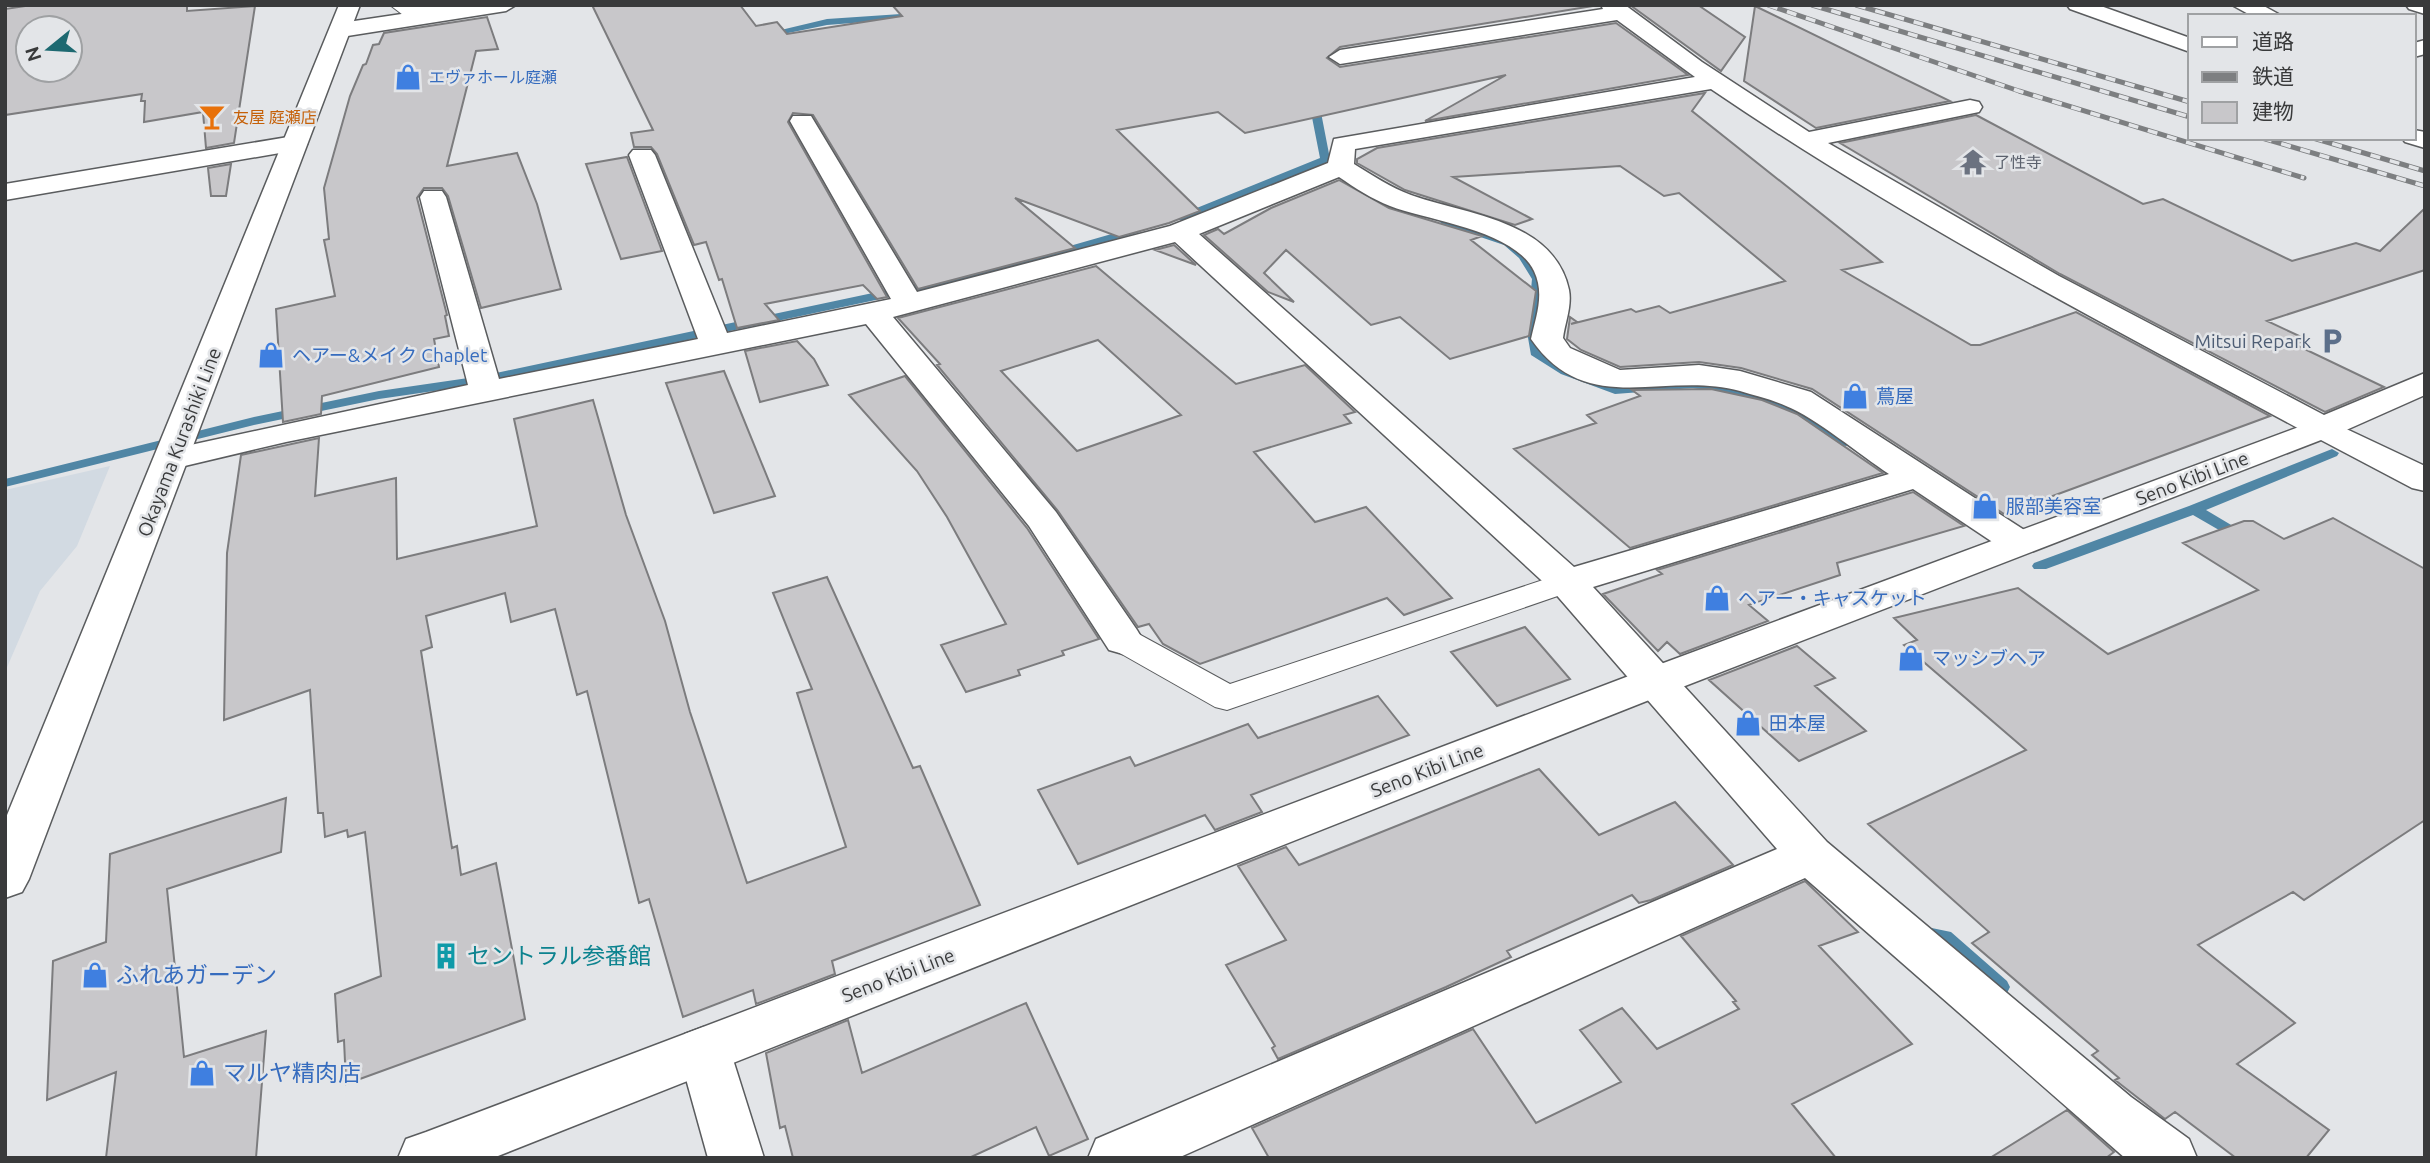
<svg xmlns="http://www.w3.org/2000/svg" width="2430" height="1163" font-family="Ubuntu,'Noto Sans JP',sans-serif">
<rect width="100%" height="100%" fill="#e3e5e8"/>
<path fill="#d2dae2" d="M110 466 77 546 40 591 5 672V490Z"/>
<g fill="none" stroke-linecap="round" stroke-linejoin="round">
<path fill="#5086a5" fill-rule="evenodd" d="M901 14 905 17 904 19 827 25 764 38 760 35 827 19Z
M1313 94 1318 97 1330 159 1335 164 1334 166 1323 164 1185 220H1177V216L1320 158 1308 97Z
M1446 219 1512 241 1528 254 1544 279 1539 332 1543 353 1571 368 1616 386 1693 380 1750 389 1793 402 1853 442 1846 446 1841 445 1783 408 1743 396 1693 388 1615 394 1561 374 1531 355 1527 332 1532 279 1519 258 1504 245 1442 224 1440 222Z
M1136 227 1142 230 1140 232 1002 273 482 384 379 399 254 425 5 487V479L254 417 379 391 482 376 1000 266Z
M2332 449 2339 453 2337 456 2206 510 2248 535 2251 538 2248 541H2238L2193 515 2046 569H2034L2032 566 2034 563 2189 506Z
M1922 926 1951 932 2007 981 2010 987 2007 993 2000 996 1993 993 1938 945 1915 940 1912 934 1915 928Z"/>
</g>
<path fill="#c8c7ca" stroke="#7c7c7e" stroke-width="2" fill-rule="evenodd" d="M32 5H187V11L255 6 234 143 206 148 203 112 144 122 145 101H141L142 94 5 115V9ZM28 28H70V70H28Z
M592 5H740L756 26 777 22 787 34 902 16 892 5H1599L1340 47 1327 58 1340 67 1616 23 1688 75 1425 121 1506 75 1245 133 1218 112 1117 130 1200 211 1169 223 1119 237 1015 198 1075 248 918 289 813 115 793 113 788 122 887 297 877 299 863 285 765 304 779 320 737 328 722 279 719 280 706 242 694 245 657 154 651 147H634L631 133 653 130Z
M1630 5H1698L1745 37 1721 71Z
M1755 6 1950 101 1816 128 1744 81Z
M487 17 498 49 476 51 447 166 517 153 537 204 561 289 481 308 448 196 442 188H424L417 198 447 315 445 316 449 336 434 339 439 367 322 396 321 414 283 422 276 309 335 296 324 240 329 239 324 188 350 96 363 65 366 64 373 45 379 44 384 33Z
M1705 93 1692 111 1882 262 1842 270 1971 345H1980L2076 312 2270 416 2004 514 1812 389 1741 368 1699 362 1620 367 1581 350 1567 339 1570 317 1577 322 1571 324 1631 309 1636 312 1659 306 1670 313 1785 281 1679 193 1664 196 1620 166 1453 177 1532 219 1515 225 1405 190 1357 163V159L1377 148Z
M1976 115 2143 204 2163 199 2292 261 2356 243 2380 251 2425 208V270L2267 321 2308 340 2294 344 2384 387 2325 412 2060 274 1840 143Z
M627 157 662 251 621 259 586 164Z
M231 164 226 196H211L208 168Z
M1339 180 1389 208 1482 236 1471 240 1536 291 1529 336 1450 359 1400 317 1371 325 1286 250 1264 273 1294 302 1268 292 1204 235 1218 229 1224 234 1271 208Z
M1174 245 1196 265 1155 250Z
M1096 266 1236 384 1305 365 1355 412 1344 415 1351 423 1254 452 1315 522 1366 507 1452 598 1404 615 1387 598 1200 664 1163 644 1149 624 1138 627 1058 511 937 365 940 364 898 318ZM1098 340 1181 415 1077 451 1001 371Z
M797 341 814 359 828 385 760 402 745 351Z
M724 371 775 496 714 513 666 383Z
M905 376 1027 528 1099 639 1062 651 1064 655 1018 670 1020 675 966 692 941 645 1006 624 947 517 917 471 849 395Z
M1711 389 1762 400 1797 414 1883 473 1630 548 1514 449 1596 423 1587 415 1640 396 1632 390Z
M593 400 626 515 665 621 690 712 747 883 846 847 797 693 812 689 773 593 827 577 913 768 920 766 980 905 832 961 835 974 756 1004 753 990 683 1017 649 899 639 903 587 691 577 695 555 609 511 622 505 593 426 616 432 647 421 651 452 848 457 846 461 875 496 863 525 1019 346 1084 344 1040 338 1042 335 994 381 976 365 832 348 837 347 830 325 837 323 813H318L310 690 224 720 227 553 241 455 319 438 315 496 396 478 397 559 537 526 514 419Z
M1913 492 1964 526 1837 563 1840 575 1749 605 1768 621 1680 654 1667 642 1658 651 1603 594 1662 574 1657 570Z
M2333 518 2425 569V820L2304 900 2293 892 2198 945 2295 1023 2237 1064 2329 1130 2306 1158H2236L2175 1112 2165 1119 2115 1080 2119 1078 2092 1055 2098 1051 1972 943 1989 932 1868 824 2026 750 1904 645 1917 640 1894 618 2018 588 2108 654 2258 590 2183 543 2244 521H2253L2284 539Z
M1525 627 1570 679 1497 706 1451 652Z
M1797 646 1835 678 1815 686 1866 731 1799 761 1709 680Z
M1378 696 1409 735 1251 795 1262 812 1215 830 1205 815 1078 864 1038 790 1130 757 1135 766 1248 724 1258 738Z
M1539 769 1599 835 1675 802 1733 865 1651 900 1639 903 1632 895 1507 951 1511 957 1446 987 1278 1059 1272 1048 1275 1046 1226 965 1286 940 1238 866 1286 847 1299 865Z
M286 798 281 852 167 889 184 1057 266 1031 256 1158H106L116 1072 47 1100 53 961 106 942 110 854Z
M1805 881 1858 932 1819 946 1912 1044 1792 1104 1836 1158H1269L1252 1128 1473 1029 1536 1123 1621 1082 1580 1030 1622 1008 1657 1049 1739 1009 1733 1002 1736 1001 1681 936Z
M1026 1003 1088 1139 1049 1156 1036 1127 969 1158H793L785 1126 780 1128 766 1053 848 1020 862 1073Z
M2067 1110 2114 1152 2106 1158H1990Z"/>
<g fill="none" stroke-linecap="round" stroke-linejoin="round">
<g stroke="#5a5c5e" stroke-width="2">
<path id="service" d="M390 5H465L457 10 407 18Z
M1567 572 1578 575 1583 582 1578 589 1227 710 1215 707 1111 648 1107 640 1111 632 1123 629 1135 632 1230 684Z"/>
</g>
<g stroke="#5a5c5e" stroke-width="3">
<path id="minor" d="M462 5H516L506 11 341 37 330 30 341 23Z
M1601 5H1625L1702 62 1809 132 1970 100 1979 102 1982 107 1979 112 1828 143 2059 276 2324 415 2425 373V395L2335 435 2323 438 2311 435C2107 326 1902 219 1711 89L1355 149 1354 164C1372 175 1391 188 1411 195 1467 215 1554 220 1569 290 1572 306 1565 323 1563 338L1570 348 1620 370 1699 365 1740 371 1811 392 2032 535 2038 543 2032 551 2019 555 2006 551 1913 489 1593 587 1827 842 2131 1097 2189 1139 2197 1158H2125L1805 878 1178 1158H1088L1096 1139 1777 849 1553 591 1175 242 893 317 1056 512 1137 630 1143 640 1137 650 1123 654 1109 650 1029 526 866 324 286 442 172 469 160 466 155 459 160 452 172 449 468 385 420 197 424 191H442L446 197 499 379 698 339 629 155 633 150H651L655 155 727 333 891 299 790 121 793 116H811L917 292 1170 226 1328 163 1334 139 1695 77 1617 20 1340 64 1329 57 1340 50 1603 9ZM1339 177C1355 188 1372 199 1390 206 1429 221 1514 230 1534 271 1545 294 1536 316 1531 339 1587 420 1664 370 1740 391 1755 396 1771 399 1786 406 1816 418 1860 455 1889 474L1574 567 1199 234Z
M2067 5H2098L2190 38V52L2070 9Z
M2232 5H2262L2282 16H2252Z
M2406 5H2425V14L2409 9Z
M2425 40V54L2414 57V43Z
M2414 130 2425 132V148L2405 142 2402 138H2414Z
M294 136 303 139 307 144 303 149 5 200V184Z
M704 1027 723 1034 730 1050 764 1158H708L678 1050 685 1034Z"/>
</g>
<g stroke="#5a5c5e" stroke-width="3">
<path id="secondary" d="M339 5H360L29 879 22 892 5 898V820Z
M2323 418 2425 466V491L2412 488 2321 440 1672 691 493 1158H398L406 1139 426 1132 1642 671Z"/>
</g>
<use href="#service" fill="#fff" fill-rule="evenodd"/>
<use href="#minor" fill="#fff" fill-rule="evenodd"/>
<use href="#secondary" fill="#fff" fill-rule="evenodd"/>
<g stroke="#7d7f81" stroke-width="5">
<path id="rail" d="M1768 5 2019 91 2304 178
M1812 5 2190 117
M1856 5 2190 102
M2262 138 2425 186
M2313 138 2425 171"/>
</g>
<use href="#rail" stroke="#e3e5e8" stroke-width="3.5" stroke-dasharray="10" stroke-linecap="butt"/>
</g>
<defs>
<g id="shop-bare" transform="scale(2.1)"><path d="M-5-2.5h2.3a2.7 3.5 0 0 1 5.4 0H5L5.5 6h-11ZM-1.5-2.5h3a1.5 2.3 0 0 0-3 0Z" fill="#3f7fe0" stroke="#e3e5e8" stroke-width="2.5" paint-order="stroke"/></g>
<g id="bar-bare" transform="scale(2.1)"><path d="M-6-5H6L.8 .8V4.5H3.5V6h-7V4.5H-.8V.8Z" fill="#e8710a" stroke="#e3e5e8" stroke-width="2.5" paint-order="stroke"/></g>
<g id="temple-bare" transform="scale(2.1)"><path d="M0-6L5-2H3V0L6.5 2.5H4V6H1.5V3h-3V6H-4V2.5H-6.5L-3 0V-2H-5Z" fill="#6b7280" stroke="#e3e5e8" stroke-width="2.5" paint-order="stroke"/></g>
<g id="parking-bare" transform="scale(2.1)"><path d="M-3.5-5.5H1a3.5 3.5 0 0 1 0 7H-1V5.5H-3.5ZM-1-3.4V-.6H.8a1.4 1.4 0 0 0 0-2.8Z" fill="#5c6f8a" stroke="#e3e5e8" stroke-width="2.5" paint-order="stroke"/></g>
<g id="building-bare" transform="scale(2.1)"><path d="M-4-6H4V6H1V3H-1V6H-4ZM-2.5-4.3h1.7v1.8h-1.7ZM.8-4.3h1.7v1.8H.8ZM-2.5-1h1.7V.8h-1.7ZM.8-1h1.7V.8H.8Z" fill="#0f9aa8" stroke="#e3e5e8" stroke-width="2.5" paint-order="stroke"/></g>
</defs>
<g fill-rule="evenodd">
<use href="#shop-bare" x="408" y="77"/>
<use href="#bar-bare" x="212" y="117"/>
<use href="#temple-bare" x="1973" y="162"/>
<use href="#parking-bare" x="2332" y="341"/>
<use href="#shop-bare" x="271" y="355"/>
<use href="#shop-bare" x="1855" y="396"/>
<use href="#shop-bare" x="1985" y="506"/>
<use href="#shop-bare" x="1717" y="598"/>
<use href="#shop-bare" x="1911" y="658"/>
<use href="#shop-bare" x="1748" y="723"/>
<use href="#building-bare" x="446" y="956"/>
<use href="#shop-bare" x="95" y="975"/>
<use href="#shop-bare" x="202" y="1073"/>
</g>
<g text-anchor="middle" stroke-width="5" stroke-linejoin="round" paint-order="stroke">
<g font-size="16" fill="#366cbe" stroke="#e3e5e8" text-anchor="start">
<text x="429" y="83">エヴァホール庭瀬</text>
</g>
<g font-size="16" fill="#c56008" stroke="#e3e5e8" text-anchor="start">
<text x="233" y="123">友屋 庭瀬店</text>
</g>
<g font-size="16" fill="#5b616d" stroke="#e3e5e8" text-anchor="start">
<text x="1994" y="168">了性寺</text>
</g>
<g font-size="19" fill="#4e5e75" stroke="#e3e5e8" text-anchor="end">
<text x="2311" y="348">Mitsui Repark</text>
</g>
<g font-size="19" fill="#366cbe" stroke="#e3e5e8" text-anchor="start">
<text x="292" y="362">ヘアー&amp;メイク Chaplet</text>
<text x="1876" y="403">蔦屋</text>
<text x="2006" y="513">服部美容室</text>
<text x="1738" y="605">ヘアー・キャスケット</text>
<text x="1932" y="665">マッシブヘア</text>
<text x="1769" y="730">田本屋</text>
</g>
<g font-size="19" fill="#393a3b" stroke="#e3e5e8">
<text transform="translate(179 442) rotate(-69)" y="7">Okayama Kurashiki Line</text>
<text transform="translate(2192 478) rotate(-21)" y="7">Seno Kibi Line</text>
<text transform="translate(1427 770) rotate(-21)" y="7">Seno Kibi Line</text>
<text transform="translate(898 975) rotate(-21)" y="7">Seno Kibi Line</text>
</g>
<g font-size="23" fill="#0d838f" stroke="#e3e5e8" text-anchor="start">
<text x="467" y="964">セントラル参番館</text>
</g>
<g font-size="23" fill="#366cbe" stroke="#e3e5e8" text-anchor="start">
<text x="116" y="983">ふれあガーデン</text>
<text x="223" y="1081">マルヤ精肉店</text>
</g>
</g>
<rect width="2430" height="1163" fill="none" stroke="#393a3b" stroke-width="14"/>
<rect x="2188" y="14" width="228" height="126" fill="#e3e5e8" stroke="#9fa1a3" stroke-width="2"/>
<rect x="2202" y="37" width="35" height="10" fill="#ffffff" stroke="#9fa1a3" stroke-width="2"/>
<text x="2252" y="49" font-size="21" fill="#393a3b">道路</text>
<rect x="2202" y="72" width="35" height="10" fill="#7d7f81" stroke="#9fa1a3" stroke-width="2"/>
<text x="2252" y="84" font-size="21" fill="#393a3b">鉄道</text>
<rect x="2202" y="102" width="35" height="21" fill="#c8c7ca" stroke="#9fa1a3" stroke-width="2"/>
<text x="2252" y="119" font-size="21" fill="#393a3b">建物</text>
<g transform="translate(49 49) rotate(252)"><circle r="33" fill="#e3e5e8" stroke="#9fa1a3" stroke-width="2"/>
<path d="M0-5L12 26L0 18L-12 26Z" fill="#1d6971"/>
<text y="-10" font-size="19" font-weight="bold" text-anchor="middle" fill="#393a3b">N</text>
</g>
</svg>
